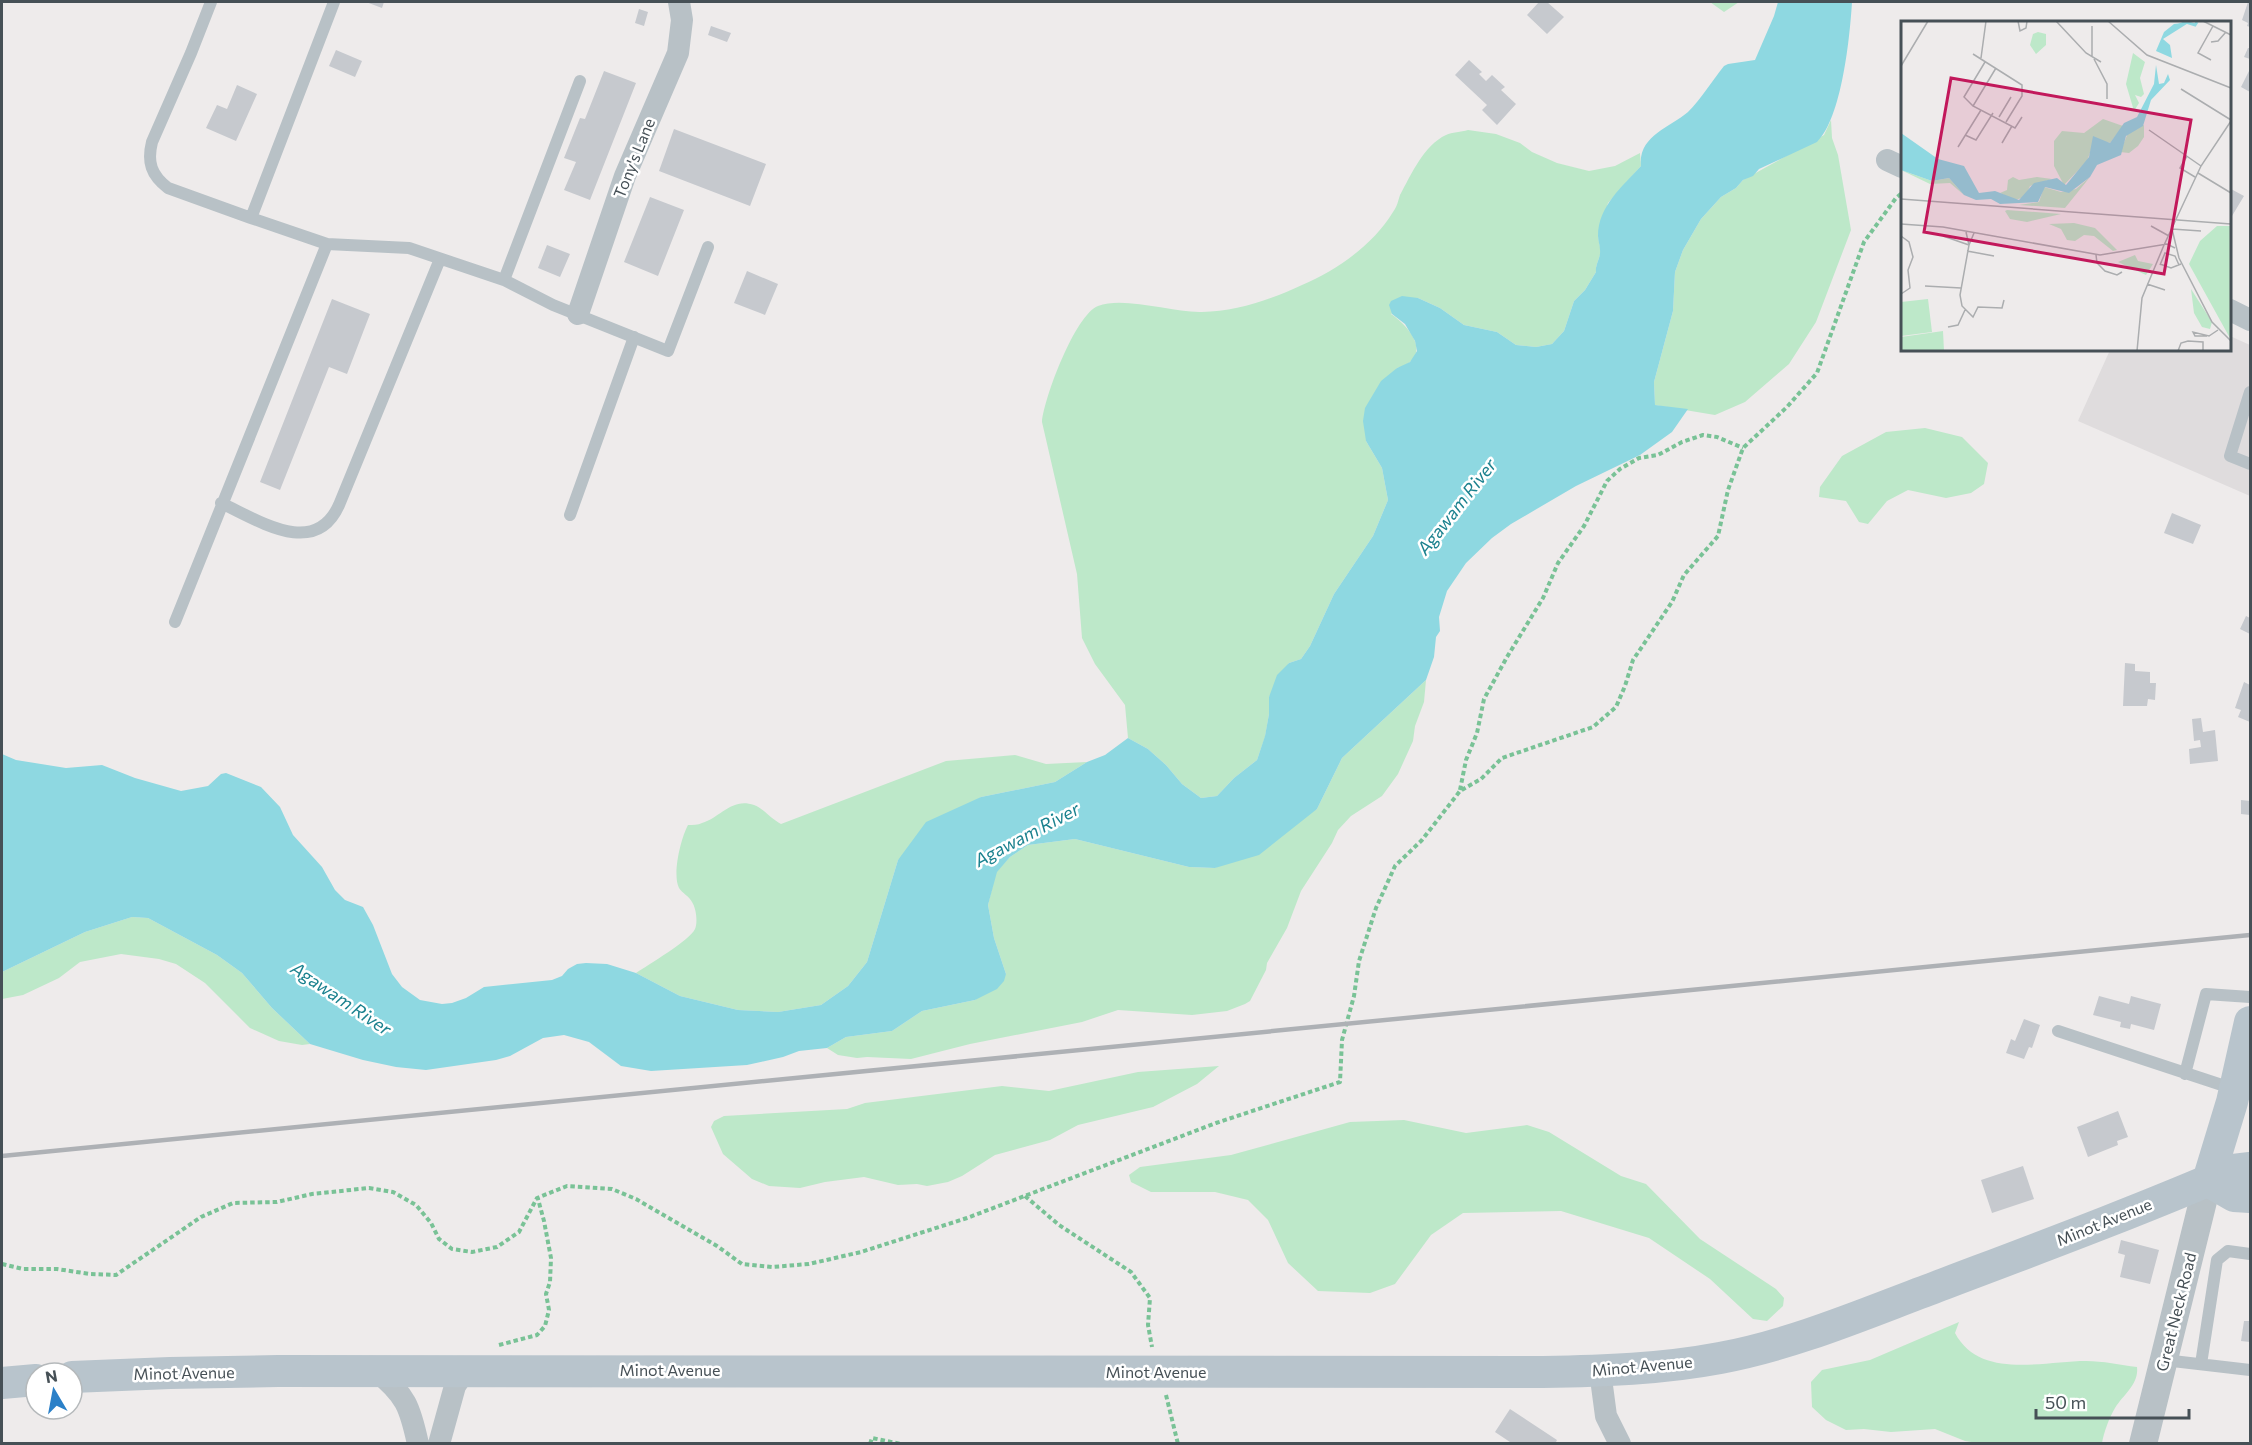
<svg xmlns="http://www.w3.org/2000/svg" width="2252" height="1445" font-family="Commissioner,sans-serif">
<rect width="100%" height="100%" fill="#eeebeb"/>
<path fill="#dfdcdd" d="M2230 336 2250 345V496L2078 421 2110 350H2230Z"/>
<path fill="#bde8c9" d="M1710 2H1739L1724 12Z
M1831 120 1832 138 1838 155 1851 230 1816 322 1789 364 1745 402 1715 415 1655 405 1654 382 1673 311 1675 272 1683 250 1701 219 1721 197 1736 188 1743 180 1824 135Z
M1468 130 1496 134 1520 143 1532 152 1557 163 1589 171 1615 166 1640 153 1641 166 1608 203 1598 237 1601 252 1596 267V272L1585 290 1574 301 1564 331 1552 344 1536 347 1516 345 1497 332 1464 325 1440 308 1418 298 1391 314C1404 323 1428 346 1410 362 1407 365 1401 367 1397 368L1366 441 1382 468 1388 500 1373 536 1334 594 1310 646 1301 659 1289 663 1269 697V714L1265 737 1257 760 1234 778 1217 796 1201 798 1182 784 1166 765 1148 749 1128 738 1125 705 1095 664 1082 638 1077 574 1042 422C1044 398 1075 315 1098 306 1125 296 1173 313 1202 312 1236 312 1272 299 1302 285 1337 270 1373 245 1393 212 1397 207 1398 201 1400 195 1411 175 1424 145 1446 135 1452 132 1461 132 1468 130Z
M1925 428 1962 437 1988 463 1984 484 1971 493 1946 498 1908 490 1887 501 1868 524 1859 522 1846 501 1819 497 1820 487 1842 456 1886 432Z
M1426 680 1424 702 1415 726 1413 741 1398 774 1382 796 1351 816 1338 830 1332 843 1301 891 1287 928 1267 963 1266 970 1250 1001 1245 1004 1227 1011 1192 1015 1118 1010 1082 1022 970 1044 911 1059 867 1057 857 1058 838 1055 827 1048 846 1037 892 1031 922 1011 975 1000 1006 974 994 938 988 905 996 872 1010 857 1028 845 1075 839 1189 867 1215 868 1317 809 1342 758Z
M1015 755 1046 764 1087 762 1055 782 981 797 898 860 867 962 848 986 821 1005 778 1012 738 1010 680 996 636 973C648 965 690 940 695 929 698 922 696 908 692 902 689 896 682 893 679 888 672 874 681 838 688 825 693 825 698 825 702 823 721 817 732 797 754 805 763 808 771 819 781 824L946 761Z
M132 917 148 918 217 955 242 973 272 1008 310 1044 302 1045 279 1041 250 1028 205 983 176 964 159 959 121 954 80 962 59 978 23 995 2 999V972L85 932Z
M1219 1066 1197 1084 1153 1107 1078 1125 1050 1140 995 1155 962 1176 948 1182 927 1186 917 1184 898 1185 864 1177 825 1182 800 1188 769 1186 752 1179 723 1154 711 1127 714 1121 724 1116 847 1109 865 1103 1002 1086 1049 1091 1138 1072Z
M1404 1120 1466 1133 1527 1125 1549 1132 1621 1176 1646 1184 1700 1239 1776 1289 1784 1298 1783 1306 1767 1321 1753 1319 1710 1279 1649 1238 1561 1211 1463 1213 1431 1235 1395 1284 1370 1293 1318 1291 1288 1263 1268 1220 1248 1200 1215 1192H1151L1131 1182 1129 1175 1140 1167 1231 1155 1350 1122Z
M1959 1322 1955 1333C1980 1380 2043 1361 2086 1361 2103 1361 2120 1365 2137 1367 2139 1384 2124 1394 2115 1408 2109 1418 2104 1432 2102 1443L1984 1444 1965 1441 1935 1429 1891 1432 1864 1429 1846 1430 1826 1420 1812 1407 1811 1382 1822 1370 1870 1360Z"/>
<path fill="#8ed8e1" d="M1778 2H1852C1850 36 1842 118 1817 142L1759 169 1753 176 1743 180 1736 188 1721 197 1701 219 1683 250 1675 272 1673 311 1654 382 1655 405 1688 409 1672 432 1640 455 1576 486 1511 524 1492 538 1466 563 1447 591 1439 617 1440 631 1436 637 1434 657 1426 680 1342 758 1317 809 1259 855 1215 868 1189 867 1075 839 1028 845 1010 857 997 872 988 905 994 938 1006 974 1004 981 997 989 975 1000 922 1011 892 1031 846 1037 827 1048 799 1051 783 1057 747 1065 651 1071 621 1066 589 1042 564 1035 543 1038 510 1056 496 1060 426 1070 396 1067 363 1060 310 1044 272 1008 242 973 217 955 148 918 132 917 85 932 2 972V754L16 760 66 768 102 765 135 778 181 791 208 786 221 774 226 773 261 787 280 807 293 835 322 867 335 890 345 900 363 907 373 925 392 974 402 987 420 1000 442 1004 452 1003 466 998 484 987 552 980 562 976 568 969 577 964 586 963 607 964 636 973 680 996 738 1010 778 1012 821 1005 848 986 867 962 898 860 926 822 981 797 1055 782 1087 762 1105 755 1128 738 1148 749 1166 765 1182 784 1201 798 1217 796 1234 778 1257 760 1265 736 1269 714V697L1277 675 1289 663 1301 659 1310 646 1334 594 1373 536 1388 500 1382 468 1366 441 1363 421 1365 408 1381 381 1397 368 1410 362 1417 351 1415 341 1405 324 1392 314 1389 305 1391 301 1402 296 1418 298 1440 308 1464 325 1497 332 1516 345 1536 347 1552 344 1564 331 1574 301 1585 290 1596 272C1595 264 1601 258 1600 250 1600 245 1598 241 1598 236 1598 206 1623 186 1641 166 1638 136 1669 128 1688 112 1701 99 1712 81 1724 66L1728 64 1755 60 1774 16Z"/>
<path fill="#c6c9ce" d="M366 2H384L382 8Z
M1539 2H1547L1564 17 1547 34 1527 15Z
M2248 2 2250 3V27L2247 26 2248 23 2242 20Z
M639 9 648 12 644 26 635 23Z
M711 26 731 33 727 42 708 35Z
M2248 48H2250V59L2244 57Z
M336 50 362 61 355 77 329 66Z
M1469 60 1482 72 1479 74 1486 81 1492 75 1505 87 1501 90 1516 104 1497 125 1482 110 1487 105 1455 75Z
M2250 69V92L2241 87Z
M604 71 636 83 590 200 564 190 576 162 564 158 580 118 585 119Z
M237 85 257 94 236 141 206 128 217 105 227 109Z
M674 129 766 164 750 206 659 171Z
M2231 189 2244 196 2232 216 2230 215V192Z
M650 197 684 210 658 276 624 262Z
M547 245 570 254 560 277 538 268Z
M747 271 778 284 765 315 734 303Z
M332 299 370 314 347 374 329 367 280 490 260 482Z
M2172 513 2201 525 2193 544 2164 533Z
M2246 616 2250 618V634L2240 629Z
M2125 663 2135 664V671L2150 672V683H2156L2155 700 2148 699 2147 706H2123Z
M2244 682 2250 685V722L2238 717 2241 710 2235 708Z
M2201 718 2203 732 2215 730 2218 761 2190 764 2189 749 2201 747 2200 740 2194 741 2192 719Z
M2241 800 2250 801V815L2241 814Z
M2099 996 2129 1004 2131 996 2161 1004 2154 1030 2131 1024 2130 1029 2120 1027 2121 1022 2093 1015Z
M2024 1019 2040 1025 2032 1048 2029 1047 2024 1059 2006 1053 2011 1039 2015 1041Z
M2118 1111 2128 1137 2117 1141 2118 1145 2088 1157 2077 1127Z
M2023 1166 2034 1199 1992 1213 1981 1180Z
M2121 1240 2159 1250 2150 1284 2120 1277 2125 1255 2118 1253Z
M2244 1321H2250V1342L2241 1341Z
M1510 1409 1557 1440 1555 1444H1513L1495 1432Z"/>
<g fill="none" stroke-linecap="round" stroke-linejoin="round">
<path stroke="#79c296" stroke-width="4" stroke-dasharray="4.5 3" stroke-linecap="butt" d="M1460 790 1466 760 1477 733 1484 699 1507 657 1543 598 1558 563 1584 526 1607 481 1620 469 1639 458 1658 455 1682 442 1703 435 1717 437 1743 448
M1025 1196 1059 1225 1131 1272 1150 1298 1148 1325 1152 1347
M2 1264 23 1269H57L90 1274 116 1275 201 1217 233 1203 277 1202 312 1194 369 1188 393 1192 416 1205 431 1223 439 1239 452 1249 472 1252 497 1247 519 1232 537 1198 567 1186 612 1189 636 1199 717 1246 742 1264 772 1267 809 1264 861 1252 967 1218 1216 1123 1340 1082 1342 1040 1354 996 1359 961 1376 908 1395 866 1422 840 1460 791 1481 779 1502 758 1593 727 1616 707 1625 686 1633 660 1672 602 1684 575 1718 536 1728 490 1743 448 1787 407 1817 373 1864 242 1896 198 1902 193
M499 1345 537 1335 545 1326 549 1310 546 1294 550 1282 551 1258 544 1221 538 1199
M1166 1395 1178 1444
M870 1444 872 1438 901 1444"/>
<path stroke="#b8c1c6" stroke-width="12" d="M211 2 191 53 152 142C147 162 151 175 168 188L251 218
M334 2 251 218 327 244 409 248 504 280 553 305 668 351 708 247
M504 280 580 81
M2250 392 2230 456 2250 464
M221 503C258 520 315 559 339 505L440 259
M570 515 634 337
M175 622 327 244
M2058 1031 2234 1089
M2185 1074 2206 994 2250 997
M2164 1360 2250 1370
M2201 1364 2217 1260 2228 1251 2250 1254"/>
<path stroke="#b8c1c6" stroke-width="22" d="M1887 160 1902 167
M2230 310 2250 320
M578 314 625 176 678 53 682 20 679 2
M376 1371C406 1395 410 1407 418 1444
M1600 1371 1606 1416 1620 1444
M439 1444 455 1386 465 1371"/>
<path stroke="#b8c1c6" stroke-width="28" d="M2143 1444 2208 1181"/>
<path stroke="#b8c4cc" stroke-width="32" d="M2208 1181 2232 1102 2250 1022
M2208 1181 2234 1196 2250 1197
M72 1377 170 1373 278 1371 1543 1372C1603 1371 1662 1369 1720 1358 1795 1344 1866 1313 1936 1287 2036 1249 2136 1212 2233 1170L2250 1168
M2 1383 36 1380"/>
<path stroke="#aeb1b5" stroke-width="4.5" d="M2 1156 2250 935"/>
</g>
<g text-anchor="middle" stroke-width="5" stroke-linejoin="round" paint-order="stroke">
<g font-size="16" fill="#465056" stroke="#fff">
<text transform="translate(634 158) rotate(-68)" y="6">Tony's Lane</text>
<text transform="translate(2104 1222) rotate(-22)" y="6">Minot Avenue</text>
<text transform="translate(2176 1312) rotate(-76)" y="6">Great Neck Road</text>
<text transform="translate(1642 1366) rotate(-5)" y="6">Minot Avenue</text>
<text x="670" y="1376">Minot Avenue</text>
<text x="1156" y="1378">Minot Avenue</text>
<text transform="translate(184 1373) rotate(-1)" y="6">Minot Avenue</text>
</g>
<g font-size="18" font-style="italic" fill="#1a818e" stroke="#fff">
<text transform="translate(1457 507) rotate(-52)" y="6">Agawam River</text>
<text transform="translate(1027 835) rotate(-28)" y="6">Agawam River</text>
<text transform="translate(341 999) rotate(34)" y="6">Agawam River</text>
</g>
</g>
<g transform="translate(1901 21)">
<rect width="330" height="330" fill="#eeebeb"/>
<path d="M137 11 145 13V24L135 33 129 24 132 13ZM232 32 244 41 239 57 243 73 240 76 234 74 238 82 233 90 225 63ZM202 98 222 105 209 122 194 118 186 140 163 164 153 145V120L161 110 183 112ZM243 104V116L237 125 228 132 219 131 227 112ZM0 149 31 160 48 157 63 174 49 162 29 163ZM112 156 118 159 136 156 151 158 129 165 124 176 114 179 99 172 106 169 107 159ZM189 156 164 187 118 184 138 181 143 166 160 171 175 168ZM104 190 106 189 160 193 126 201 109 198ZM173 202 194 207 216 229 212 230 193 215 183 214 174 220 166 219 160 208 148 203ZM316 205H330V319L288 243 299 220ZM234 234 237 240 252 243 245 254 217 241ZM290 268 311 301 309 308 301 306 293 292ZM27 278 31 311 0 315V281ZM42 310 43 330H0V316Z" fill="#bde8c9"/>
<path d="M289 1 262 18 269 24 271 37 255 30 263 11 273 3ZM255 44 258 63 263 62 267 53 269 59 250 79 242 105 225 115 220 134 196 144 189 156 168 172 144 166 137 181 99 183 90 178 75 179 63 174 48 157 31 160 0 149V112L37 138 63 145 78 172 94 170 118 179 133 162 156 157 165 164 188 136 192 115 209 122 223 102 236 96 253 63Z" fill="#8ed8e1"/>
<path fill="none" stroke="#8ed8e1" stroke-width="3" d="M274 6 285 1 294 4 296 1"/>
<path fill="none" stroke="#abadaf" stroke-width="1.5" d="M117 0 119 10 125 7 126 0M155 0 185 32 200 41M207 0 246 34 330 67M302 0 330 14M310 21 317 20 325 11M72 33 121 64V75L105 101M191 36V5M80 37 85 0M193 38 206 63V78M310 39 297 32 312 5M0 45 27 0M95 47 72 85 114 107 121 96M280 68 330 99M72 85 63 76 84 41M98 96 110 76M248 109 300 145M64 114 75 119 92 92M101 122 111 105M57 126 80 89M286 135 279 147 294 156M297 152 330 172M0 178 330 203M0 203 42 206 199 234 266 223 274 227M250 205 268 215M271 208 300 210M271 208 278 237 311 301 330 320M65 211 68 224 59 274 61 285 72 296 77 286 101 287 103 279M0 215 8 221 12 236 7 249 9 267 0 273M42 215 68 224 73 212M263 224 300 145 330 100M66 230 93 235M195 234 196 242 204 250 216 254 221 251M259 243 270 247 280 243M259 244 264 232 274 235 278 244M246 263 264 269M24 265 60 267M47 306 57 304 64 289M306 315H294L292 311 308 315 317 309M236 330 241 277 263 224M277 330 280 322 287 320 302 321V330"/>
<path fill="#c2185b" fill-opacity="0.15" stroke="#c2185b" stroke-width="3" d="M50 57 290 99 263 253 23 211Z"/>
<rect width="330" height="330" fill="none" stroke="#465056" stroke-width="3"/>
</g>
<rect width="2252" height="1445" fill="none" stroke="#465056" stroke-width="6"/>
<g transform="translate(54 1391) rotate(350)"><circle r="28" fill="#ffffff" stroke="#b5b9bb" stroke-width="1.5"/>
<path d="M0-4.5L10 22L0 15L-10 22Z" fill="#2b80c8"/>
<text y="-9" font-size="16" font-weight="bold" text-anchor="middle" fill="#465056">N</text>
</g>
<path d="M2036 1409v9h153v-9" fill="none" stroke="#465056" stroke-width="3"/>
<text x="2045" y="1409" font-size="18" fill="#465056" stroke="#ffffff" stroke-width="4.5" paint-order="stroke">50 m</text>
</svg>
